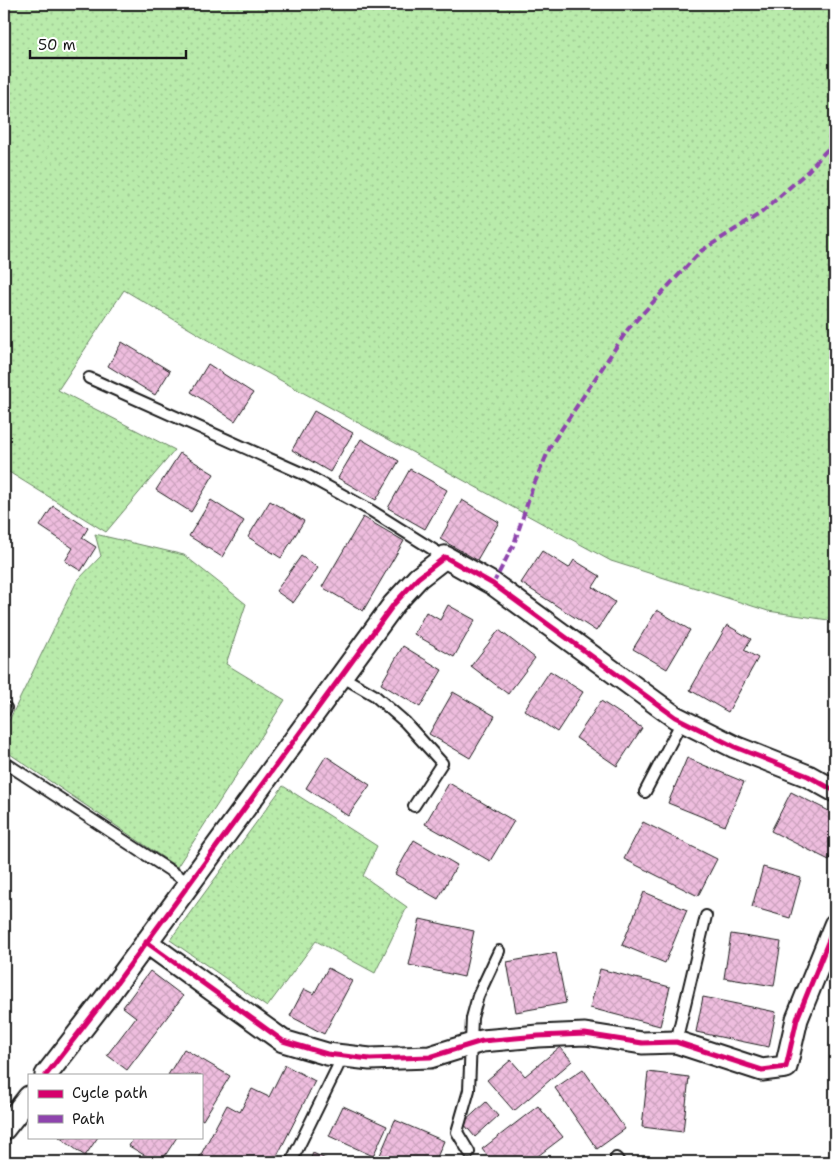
<svg xmlns="http://www.w3.org/2000/svg" width="839" height="1166" font-family="'Shantell Sans',sans-serif">
<defs>
<pattern id="grass-dots" width="8" height="8" patternUnits="userSpaceOnUse" patternTransform="scale(1.25)"><rect width="8" height="8" fill="#b9ebab"/><path d="M2 2h.1M6 6h.1" fill="none" stroke="#9ec993" stroke-width="1.8" stroke-linecap="round"/></pattern>
<pattern id="building-cross-hatch" width="8" height="8" patternUnits="userSpaceOnUse" patternTransform="scale(1.25)"><rect width="8" height="8" fill="#eebdde"/><path d="M0 0l8 8M0 8l8-8" fill="none" stroke="#cca2be"/></pattern>
</defs>
<rect width="100%" height="100%" fill="#fff"/>
<filter id="ink" filterUnits="userSpaceOnUse"><feTurbulence type="fractalNoise" baseFrequency=".02" numOctaves="2"/><feDisplacementMap in="SourceGraphic" scale="10" xChannelSelector="R" yChannelSelector="G"/><feConvolveMatrix kernelMatrix="1 2 1 2 8 2 1 2 1" color-interpolation-filters="sRGB"/></filter>
<g filter="url(#ink)">
<path fill="url(#grass-dots)" stroke="#6a8464" d="M4 4H835V621L768 611 611 561 227 351 124 290 58 390 175 450 106 532 4 469Z
M95 534 184 555 246 604 226 664 285 700 177 867 4 750V731L77 581 101 556Z
M283 786 377 846 363 876 407 907 375 973 316 941 267 1007 170 940Z"/>
<path fill="url(#building-cross-hatch)" stroke="#1c1c1c" d="M122 342 170 371 155 395 108 366Z
M208 364 253 393 235 421 191 392Z
M314 411 353 433 330 472 292 450Z
M361 439 399 461 376 500 338 478Z
M180 453 214 474 191 512 156 490Z
M410 469 447 490 425 529 388 508Z
M211 500 244 521 222 557 189 536Z
M462 500 499 522 477 560 440 539Z
M270 501 304 521 281 558 248 537Z
M53 506 88 528 82 538 96 547 81 571 65 561 73 548 40 526Z
M363 517 404 541 363 611 322 587Z
M542 551 569 568 574 560 600 576 593 587 615 602 596 631 521 583Z
M301 556 318 568 293 603 276 591Z
M448 605 475 620 454 657 414 634 426 612 440 620Z
M657 610 690 630 667 669 633 649Z
M727 625 751 639 744 650 758 658 728 712 690 690Z
M499 630 535 658 508 694 471 666Z
M403 646 442 670 420 707 381 684Z
M550 671 583 692 557 732 524 710Z
M453 692 495 716 470 758 429 734Z
M601 701 642 728 617 766 576 738Z
M326 756 370 785 348 816 306 788Z
M687 758 744 782 725 826 668 803Z
M449 783 514 821 490 861 425 824Z
M791 792 835 814V846L829 860 771 831Z
M643 822 717 859 698 896 624 859Z
M414 840 457 865 438 899 395 874Z
M763 867 801 878 790 918 752 907Z
M644 892 687 910 665 963 622 945Z
M420 919 474 931 464 977 409 965Z
M731 934 781 942 774 986 724 978Z
M556 953 566 1003 516 1012 507 962Z
M328 968 352 981 324 1034 290 1016 304 989 314 994Z
M600 969 670 987 660 1026 590 1008Z
M150 971 183 996 127 1070 107 1055 136 1017 123 1007Z
M703 997 776 1012 769 1047 696 1032Z
M560 1047 572 1061 514 1111 487 1080 511 1060 525 1076Z
M184 1049 230 1076 203 1120 201 1119V1075H168Z
M285 1065 315 1081 274 1162H197L227 1105 240 1112 252 1089 269 1097Z
M583 1069 625 1129 597 1149 555 1088Z
M648 1072 689 1077 683 1132 642 1127Z
M486 1102 498 1116 475 1137 463 1123Z
M343 1106 387 1126 373 1156 329 1136Z
M538 1106 563 1137 530 1162H492L482 1149Z
M395 1120 444 1141 435 1162H377Z
M59 1137H98L85 1156Z
M134 1137H177L161 1162H156L129 1146Z
M313 1153 332 1162H309Z
M585 1156 589 1162H576Z
M39 1157 47 1162H35Z"/>
<g fill="none" stroke-linecap="round" stroke-linejoin="round">
<g stroke="#1c1c1c" stroke-width="14">
<path id="lane" d="M89 378 308 476 370 510 445 557
M341 676 374 695 405 722 442 763 414 806
M4 707 6 708 4 712
M4 762 189 883
M645 792 682 721
M676 1042 706 916
M469 1152 457 1132 469 1090 472 1018 478 996 499 951
M616 1158 619 1162
M291 1162 343 1056"/>
</g>
<g stroke="#1c1c1c" stroke-width="25">
<path id="street" d="M146 942 283 1041 327 1054 370 1059 430 1057 482 1041 538 1036 585 1034 642 1043 676 1042 762 1070 786 1067 797 1019 835 925
M46 1075 105 999 394 604 418 578 445 557 493 584 675 717 735 747 808 776 835 791
M4 1129 29 1097"/>
</g>
<use href="#lane" stroke="#fff" stroke-width="10"/>
<use href="#street" stroke="#fff" stroke-width="21"/>
<path stroke="#8e44ad" stroke-width="4" stroke-dasharray="8 4" stroke-linecap="butt" d="M493 584 514 544 532 489 551 445 628 329 701 251 761 213 808 171 835 141"/>
<g stroke="#fff" stroke-width="8">
<path id="cycleway" d="M146 942 283 1041 327 1054 370 1059 430 1057 482 1041 538 1036 585 1034 642 1043 676 1042 762 1070 786 1067 797 1019 835 925
M46 1075 105 999 394 604 418 578 445 557 493 584 675 717 735 747 808 776 835 791"/>
</g>
<use href="#cycleway" stroke="#d6006c" stroke-width="5"/>
</g>
</g>
<rect width="839" height="1166" fill="none" stroke="#fff" stroke-width="20"/>
<rect x="10" y="10" width="819" height="1146" fill="none" stroke="#1c1c1c" stroke-width="2" filter="url(#ink)"/>
<rect x="28" y="1074" width="175" height="65" fill="#ffffff" stroke="#a4a4a4"/>
<rect x="38" y="1090" width="25" height="8" fill="#d6006c" stroke="#a4a4a4"/>
<text x="72" y="1098" font-size="15" fill="#1c1c1c">Cycle path</text>
<rect x="38" y="1115" width="25" height="8" fill="#8e44ad" stroke="#a4a4a4"/>
<text x="72" y="1124" font-size="15" fill="#1c1c1c">Path</text>
<path d="M30 50v8h156v-8" fill="none" stroke="#1c1c1c" stroke-width="2.5"/>
<text x="38" y="50" font-size="15" fill="#1c1c1c" stroke="#ffffff" stroke-width="4" paint-order="stroke">50 m</text>
</svg>
